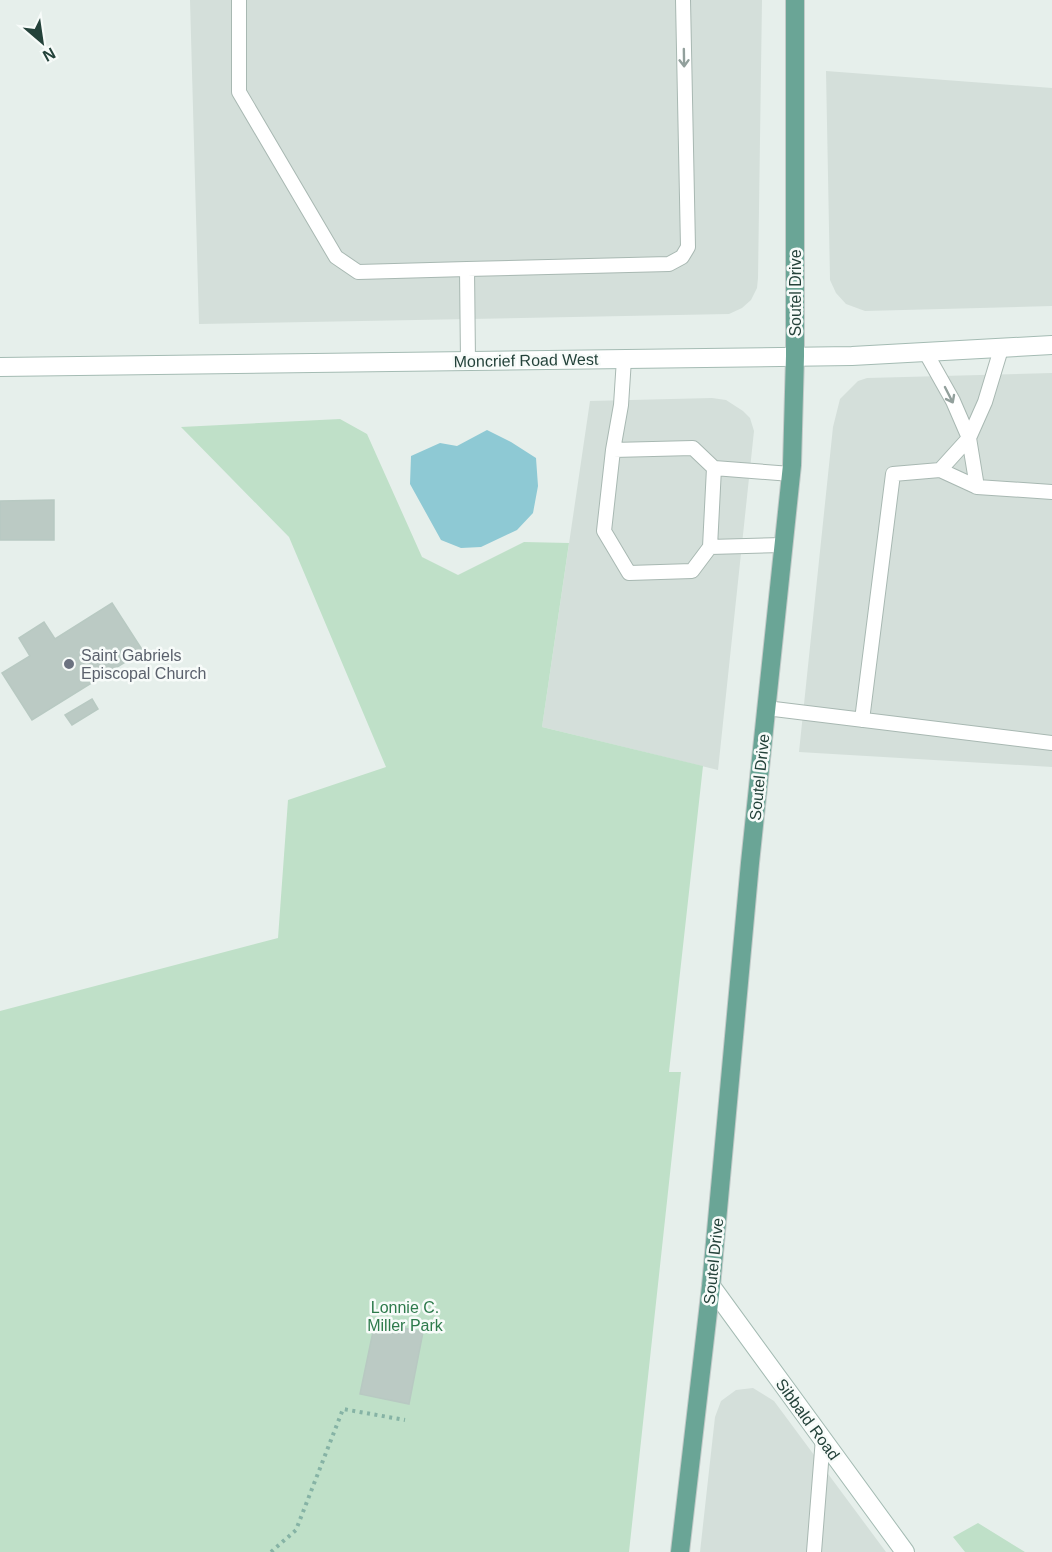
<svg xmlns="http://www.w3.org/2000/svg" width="1052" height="1552" font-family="Arial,sans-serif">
<rect width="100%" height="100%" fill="#e6efeb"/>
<path fill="#d4dfda" d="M190 0H762L758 278 757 288 751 300 742 308 729 314 199 324Z
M826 71 1052 88V306L865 311 846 304 836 293 830 280Z
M1052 373V767L799 752 833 427 840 399 858 381 867 378Z
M712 398 726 400 743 411 750 418 754 431 718 770 542 727 590 401Z
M753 1388 774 1401 886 1552H700L715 1417 721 1401 736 1390Z"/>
<path fill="#bfe0c8" d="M340 419 367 434 422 557 458 575 524 542 569 543 542 727 703 766 669 1072H681L629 1552H0V1011L278 938 288 800 386 767 289 537 181 427Z
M978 1523 1025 1552H965L953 1537Z"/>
<path fill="#8ec9d4" d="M487 430 511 442 536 458 538 486 533 513 517 530 481 547 461 548 441 540 410 484 411 456 440 443 457 446Z"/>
<path fill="#bbcac4" stroke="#b8c9c2" stroke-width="1.5" d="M54 500V540H0V501Z
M112 603 143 651 32 720 2 673 30 656 19 638 44 622 55 639Z
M92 699 98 709 72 725 65 715Z
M375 1322 423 1332 409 1404 360 1394Z"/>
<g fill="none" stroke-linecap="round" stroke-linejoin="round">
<g stroke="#a8b8b2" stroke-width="16">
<path id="lane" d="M239 0V92L336 257 358 272 467 269
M926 353 953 401 969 438 977 487 1052 492
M624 359 621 405 613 450 693 448 714 468
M468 361 467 269 669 264 682 257 688 247 683 0
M613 450 604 531 629 573 692 571 710 547
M940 470 977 487
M783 545 710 547 714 468 791 474
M766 708 1052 743
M862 720 893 474 940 470 969 438 985 402 1001 349
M814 1552 823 1438"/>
</g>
<g stroke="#a4bbb3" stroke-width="20">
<path id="secondary" d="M0 367 852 356 1052 345
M711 1286 905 1552"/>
</g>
<g stroke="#c2cac8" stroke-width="20">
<path id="primary" d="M680 1552 711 1286 750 863 792 465 795 356V0"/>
</g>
<path stroke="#86b3a5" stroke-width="4" stroke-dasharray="3 4.5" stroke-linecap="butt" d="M271 1552 296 1530 343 1409 405 1420"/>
<use href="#lane" stroke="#fff" stroke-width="14"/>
<use href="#secondary" stroke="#fff" stroke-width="18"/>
<use href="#primary" stroke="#6aa596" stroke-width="18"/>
</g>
<defs><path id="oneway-shaft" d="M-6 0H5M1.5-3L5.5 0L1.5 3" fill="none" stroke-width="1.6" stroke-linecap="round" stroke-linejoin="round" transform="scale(1.5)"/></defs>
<g stroke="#92a09c">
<use href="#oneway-shaft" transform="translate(684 58) rotate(89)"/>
<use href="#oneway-shaft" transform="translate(949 395) rotate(63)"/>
</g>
<circle fill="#6b7280" stroke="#f7fbf9" stroke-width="2" cx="69" cy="664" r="6"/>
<g text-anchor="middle" stroke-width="5" stroke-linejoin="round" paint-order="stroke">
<g font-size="16" fill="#24423a" stroke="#f7fbf9">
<text transform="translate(795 293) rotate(-90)" y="6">Soutel Drive</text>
<text transform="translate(526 360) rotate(-1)" y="6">Moncrief Road West</text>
<text transform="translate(759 777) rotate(-84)" y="6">Soutel Drive</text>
<text transform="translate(713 1261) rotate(-84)" y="6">Soutel Drive</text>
<text transform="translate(808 1419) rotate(54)" y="6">Sibbald Road</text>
</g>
<g font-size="16" fill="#5b616d" stroke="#f7fbf9" text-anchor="start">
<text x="81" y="661">Saint Gabriels<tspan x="81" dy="18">Episcopal Church</tspan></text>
</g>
<g font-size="16" fill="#2d7a4b" stroke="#f7fbf9">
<text x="405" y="1313">Lonnie C.<tspan x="405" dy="18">Miller Park</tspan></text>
</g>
</g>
<g transform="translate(42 42) rotate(151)" stroke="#f7fbf9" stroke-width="4.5" paint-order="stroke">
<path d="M0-4.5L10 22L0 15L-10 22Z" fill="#24423a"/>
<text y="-9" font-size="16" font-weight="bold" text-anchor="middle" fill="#24423a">N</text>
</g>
</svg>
